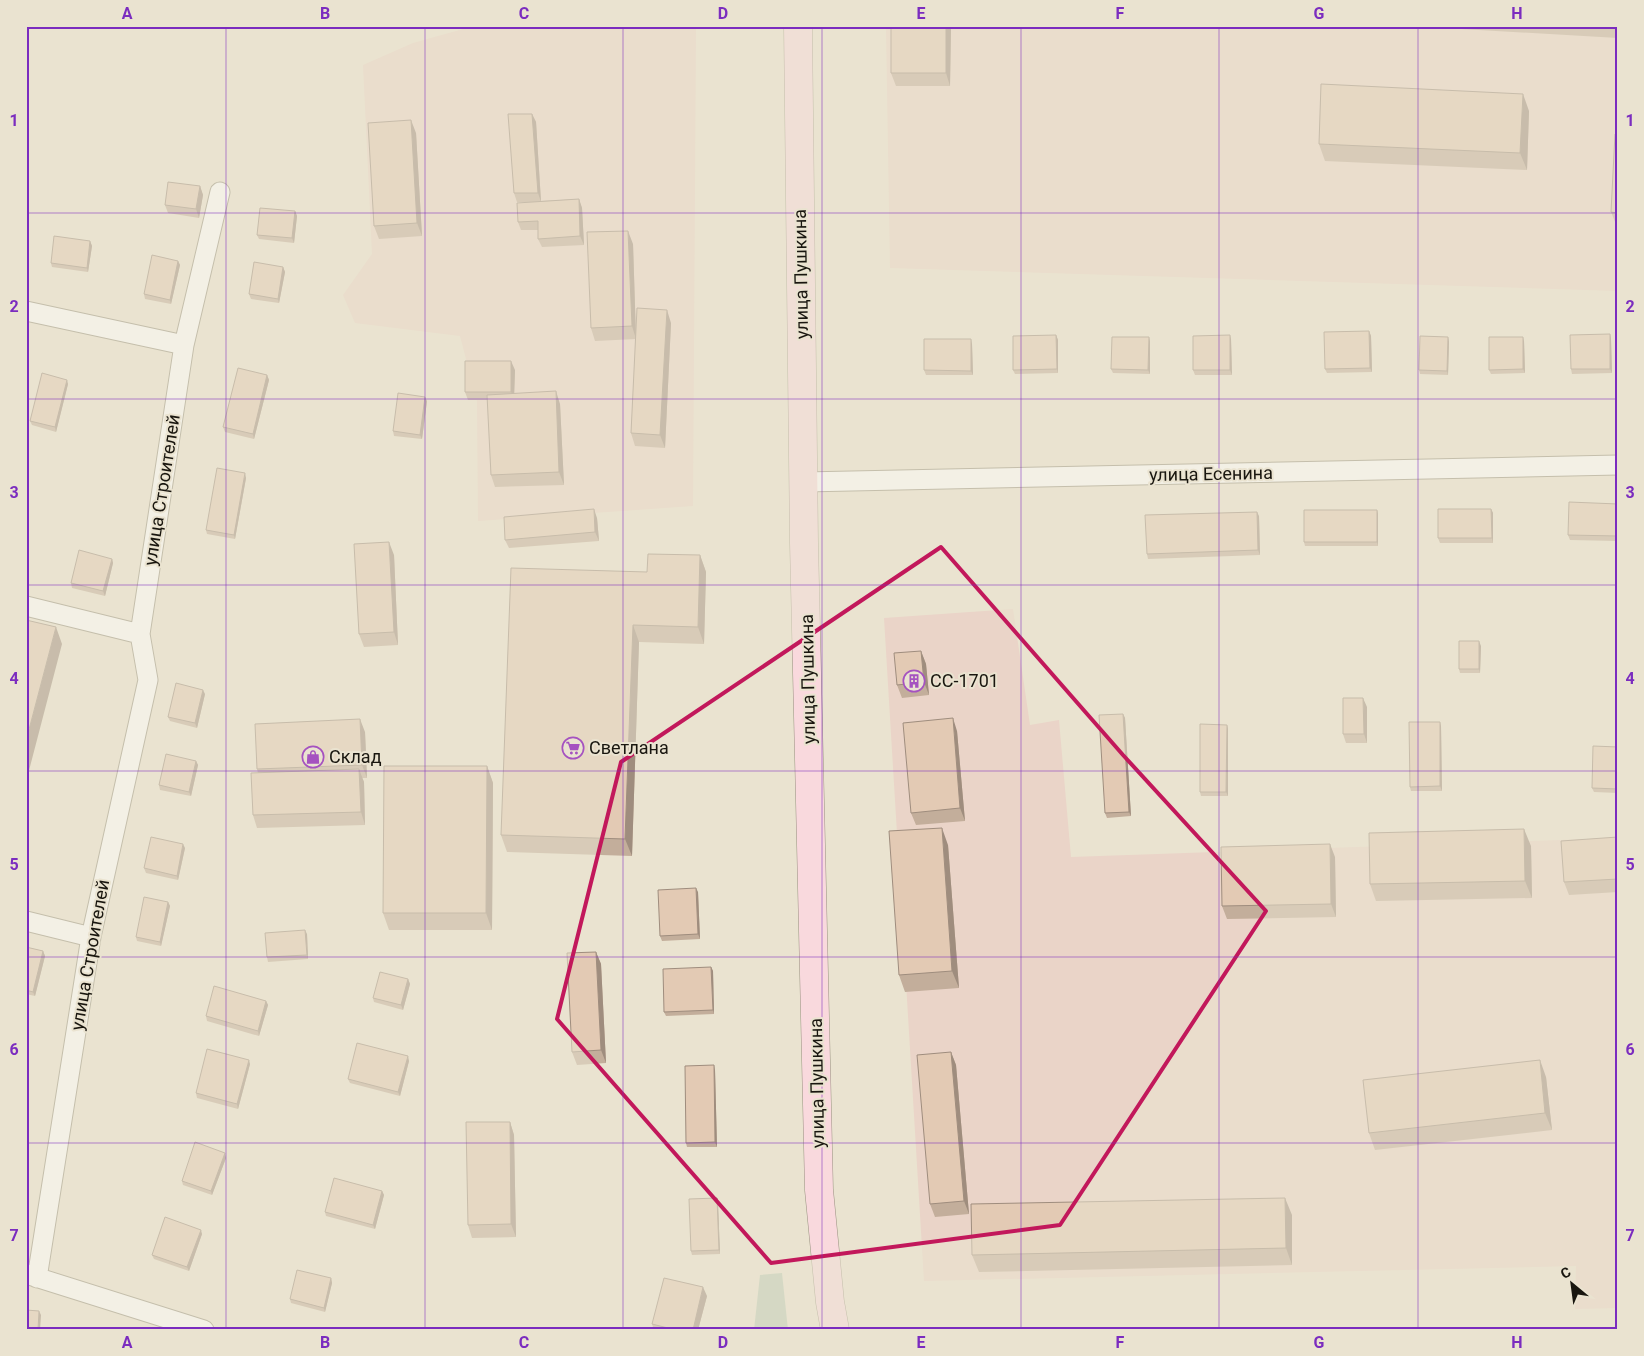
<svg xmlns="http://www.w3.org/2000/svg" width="1644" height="1356" font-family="Roboto,sans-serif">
<rect width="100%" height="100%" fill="#eae3d0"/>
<path fill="#ead4c8" d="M474 26H696L693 506 478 521 477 401 460 336 355 323 343 295 372 254 363 65 413 43Z
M886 26H1618V291L890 268Z
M1013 609 1030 725 1059 720 1071 857 1618 838V1308L1575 1309 1576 1266 924 1281 884 618Z"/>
<path fill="#bccbb6" d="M782 1273 788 1330H754L760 1275Z"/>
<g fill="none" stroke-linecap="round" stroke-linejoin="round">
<g stroke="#999280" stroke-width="21">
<path id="minor" d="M26 311 184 345 220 192
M804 482 1618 465
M26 606 140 634
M26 921 91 937
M26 1274 204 1330
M37 1278 91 937 148 680 140 634 184 345"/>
</g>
<g stroke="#999280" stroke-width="29">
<path id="secondary" d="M798 26 804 543 819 1190 830 1302 835 1330"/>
</g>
<use href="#minor" stroke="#fff" stroke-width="19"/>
<use href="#secondary" stroke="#f9d9dd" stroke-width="28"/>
</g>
<path fill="#c3ae9b" d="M891 26H951L950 86H896L891 73Z
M1410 26H1618V38Z
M1529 111 1527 170 1325 161 1319 144Z
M532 114 536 122 541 201 579 199 582 208 584 245 542 247 538 239V230H521L518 222 536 202H517L514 193Z
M416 133 422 236 379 239 374 226Z
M1618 134V229L1611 212Z
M200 186 203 195 199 218 168 213 165 205Z
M295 211 297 216 294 243 259 239 257 235Z
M90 241 92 246 88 272 52 267 51 263Z
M633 244 636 334 671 323 665 448 635 446 631 433 636 339 595 341 591 328Z
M178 261 180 265 171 304 145 299 144 294Z
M283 267 285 272 279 303 251 299 249 294Z
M1369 331 1371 336 1372 372 1327 373 1325 369Z
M1610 334 1611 339 1612 373 1572 374 1571 369Z
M1056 335 1058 340V373L1015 374 1013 370Z
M1149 337 1150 342V374L1113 373 1111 369Z
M1448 337 1449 342 1448 375 1420 374 1419 370Z
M1231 339 1232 375H1195L1193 370Z
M1524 341 1525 373 1491 374 1489 370Z
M972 344 973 375H926L924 370Z
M515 370 514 393 560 404 564 485 495 487 491 475 488 400H468L465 392Z
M267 375 269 380 254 439 225 432 223 427Z
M68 384 56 432 32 425 30 421Z
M427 401 422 439 394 436 393 431Z
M246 478 235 539 207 534 206 530Z
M1618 504V541L1570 540 1568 535Z
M1491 509 1493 513V543H1440L1438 538Z
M1377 510 1378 514V546H1305L1304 542Z
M1259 516 1260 555 1148 559 1147 554Z
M597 518 599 541 509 548 505 540Z
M394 555 398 645 364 647 359 634Z
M700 555 706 572 704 644 639 642 632 856 507 852 501 835 647 572Z
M112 559 113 563 105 596 72 588 71 583Z
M1481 646 1480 673H1460L1459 669Z
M921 651 926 664 929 695 902 698 897 685Z
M205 694 197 728 170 721 168 717Z
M1367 707V743H1346L1343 734Z
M1123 714 1125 718 1131 816 1107 818 1105 813Z
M1227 725 1228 729V796H1201L1200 792Z
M1441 726 1442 791H1411L1410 787Z
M957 731 965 821 916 825 911 813Z
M365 732 367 778H362L364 782 365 825 257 828 253 815 258 773 257 769Z
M1618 747V793L1594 792 1592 788Z
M196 761 198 765 191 796 160 790 159 785Z
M487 766 493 783 492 930H389L383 913Z
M1618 837V892L1569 895 1564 882Z
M948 845 959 988 905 992 899 975Z
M1531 846 1532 898 1376 901 1370 884Z
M185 848 178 880 146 873 144 868Z
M1335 857 1336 917 1227 919 1222 906Z
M698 892 700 939 662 941 660 936Z
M168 902 170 906 161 946 137 941 136 937Z
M307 934 308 959 268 962 267 957Z
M26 947 43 951 45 956 35 996 26 994Z
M596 952 601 964 606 1063 577 1065 572 1052Z
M711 967 713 971 714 1014 666 1016 664 1012Z
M408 979 410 984 403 1010 374 1002 373 998Z
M266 1001 268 1005 259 1036 207 1021 206 1016Z
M951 1052 956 1065 969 1214 935 1217 930 1204Z
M409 1061 400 1096 350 1083 348 1079Z
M250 1064 238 1109 197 1098 196 1093Z
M715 1070 717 1147H687L686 1143Z
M1546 1077 1552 1130 1375 1150 1369 1133Z
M510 1122 514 1135 516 1237 472 1238 468 1225Z
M226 1158 212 1195 183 1185 182 1181Z
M382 1191 384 1195 375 1229 326 1216 325 1212Z
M717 1198 718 1203 720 1254 692 1255 691 1251Z
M1292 1215V1265L979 1272 972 1255Z
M202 1234 189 1271 154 1259 152 1255Z
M331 1278 332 1283 325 1312 291 1303 290 1299Z
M707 1296 698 1330H654L652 1324Z"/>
<path fill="#9f8d7e" d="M946 26H951L950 86 946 73Z
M1523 94 1529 111 1527 170 1520 153Z
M532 114 536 122 541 202 538 193Z
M411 120 416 133 422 236 417 223Z
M200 186 203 195 199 218 196 209Z
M579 199 582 208 584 245 580 236Z
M295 211 297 216 294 243 292 238Z
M628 231 633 244 636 339 632 326Z
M90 241 92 246 88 272 87 268Z
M178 261 180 265 171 304 170 300Z
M283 267 285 272 279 303 278 299Z
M667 310 671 323 665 448 660 435Z
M1369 331 1371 336 1372 372 1370 368Z
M1610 334 1611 339 1612 373 1610 369Z
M1056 335 1058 340V373L1057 369Z
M1230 335 1231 339 1232 375 1230 370Z
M1149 337 1150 342V374L1148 370Z
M1448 337 1449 342 1448 375 1447 371Z
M1523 337 1524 341 1525 373 1523 369Z
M971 339 972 344 973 375 971 371Z
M511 361 515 370 514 401 511 392Z
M267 375 269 380 254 439 253 434Z
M67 380 68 384 56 432 55 427Z
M556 391 560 404 564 485 559 472Z
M425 397 427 401 422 439 420 435Z
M245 473 246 478 235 539 234 535Z
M594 509 597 518 599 541 595 532Z
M1491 509 1493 513V543L1492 538Z
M1377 510 1378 514V546L1377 542Z
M1257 512 1259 516 1260 555 1258 550Z
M389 542 394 555 398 645 394 632Z
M700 555 706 572 704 644 698 627Z
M112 559 113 563 105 596 103 591Z
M633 625 639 642 632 856 625 839Z
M56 627 62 644 26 782V741Z
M1479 641 1481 646 1480 673 1479 669Z
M921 651 926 664 929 695 924 682Z
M203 690 205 694 197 728 195 723Z
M1363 698 1367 707V743L1364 734Z
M1123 714 1125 718 1131 816 1129 812Z
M953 718 957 731 965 821 960 808Z
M360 719 365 732 367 778 362 765Z
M1440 722 1441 726 1442 791 1440 786Z
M1227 725 1228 729V796L1226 792Z
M196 761 198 765 191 796 189 792Z
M487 766 493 783 492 930 486 913Z
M359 769 364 782 365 825 361 812Z
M942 828 948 845 959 988 952 971Z
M1524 829 1531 846 1532 898 1525 881Z
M183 844 185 848 178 880 177 876Z
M1330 844 1335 857 1336 917 1331 904Z
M696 888 698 892 700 939 698 934Z
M168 902 170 906 161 946 160 942Z
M305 930 307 934 308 959 307 955Z
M43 951 45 956 35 996 33 992Z
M596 952 601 964 606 1063 601 1050Z
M711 967 713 971 714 1014 713 1010Z
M408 979 410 984 403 1010 401 1005Z
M266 1001 268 1005 259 1036 258 1031Z
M951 1052 956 1065 969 1214 964 1201Z
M408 1056 409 1061 400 1096 398 1092Z
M249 1060 250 1064 238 1109 237 1104Z
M1540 1060 1546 1077 1552 1130 1545 1113Z
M714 1065 715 1070 717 1147 715 1142Z
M510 1122 514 1135 516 1237 511 1224Z
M225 1153 226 1158 212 1195 211 1191Z
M382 1191 384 1195 375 1229 373 1225Z
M717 1198 718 1203 720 1254 719 1250Z
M1285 1198 1292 1215V1265L1286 1248Z
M201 1230 202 1234 189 1271 187 1267Z
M331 1278 332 1283 325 1312 324 1308Z
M703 1287 707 1296 698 1330H693Z
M39 1311 41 1315 40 1330H38Z"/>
<path fill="#e3cab4" stroke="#9f8d7e" d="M891 26H946V73H891Z
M1321 84 1523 94 1520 153 1319 144Z
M508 114H532L538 193H514Z
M411 120 417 223 374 226 368 123Z
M1615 134H1618V213L1611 212Z
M168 182 200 186 196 209 165 205Z
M579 199 580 236 538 239V221L518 222 517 203Z
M260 208 295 211 292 238 257 235Z
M628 231 632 326 591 328 587 232Z
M54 236 90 241 87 268 51 263Z
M152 255 178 261 170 300 144 294Z
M254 262 283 267 278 299 249 294Z
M637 308 667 310 660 435 631 433Z
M1369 331 1370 368 1325 369 1324 332Z
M1610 334V369H1571L1570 335Z
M1056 335 1057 369 1013 370V336Z
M1230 335V370H1193V336Z
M1420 336 1448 337 1447 371 1419 370Z
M1112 337H1149L1148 370 1111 369Z
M1489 337H1523V369L1489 370Z
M924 339H971V371L924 370Z
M465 361H511V392H465Z
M238 368 267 375 253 434 223 427Z
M42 373 67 380 55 427 30 421Z
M556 391 559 472 491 475 487 395Z
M398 393 425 397 420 435 393 431Z
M217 468 245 473 234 535 206 530Z
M1569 502 1618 504V536L1568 535Z
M594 509 595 532 505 540 504 517Z
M1438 509H1491L1492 538H1438Z
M1304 510H1377V542H1304Z
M1257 512 1258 550 1147 554 1145 515Z
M389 542 394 632 359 634 354 544Z
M79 550 112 559 103 591 71 583Z
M648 554 700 555 698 627 633 625 625 839 501 835 511 568 647 572Z
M26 620 56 627 26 741Z
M1459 641H1479V669H1459Z
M921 651 924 682 897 685 894 653Z
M176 683 203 690 195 723 168 717Z
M1343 698H1363L1364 734H1343Z
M1123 714 1129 812 1105 813 1099 715Z
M953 718 960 808 911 813 903 723Z
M360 719 362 765 257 769 255 724Z
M1409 722H1440V786L1410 787Z
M1200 724 1227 725 1226 792H1200Z
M1593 746 1618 747V789L1592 788Z
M166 754 196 761 189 792 159 785Z
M384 766H487L486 913H383Z
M359 769 361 812 253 815 251 773Z
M942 828 952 971 899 975 889 831Z
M1524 829 1525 881 1370 884 1369 833Z
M151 837 183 844 177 876 144 868Z
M1618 837V879L1564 882 1561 841Z
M1330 844 1331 904 1222 906 1221 847Z
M696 888 698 934 660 936 658 890Z
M144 897 168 902 160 942 136 937Z
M305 930 307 955 267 957 265 933Z
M26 947 43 951 33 992 26 990Z
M596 952 601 1050 572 1052 567 953Z
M711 967 713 1010 664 1012 663 969Z
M380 972 408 979 401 1005 373 998Z
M214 986 266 1001 258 1031 206 1016Z
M357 1043 408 1056 398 1092 348 1079Z
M207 1049 249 1060 237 1104 196 1093Z
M951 1052 964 1201 930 1204 917 1055Z
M1540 1060 1545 1113 1369 1133 1363 1080Z
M714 1065 715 1142 686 1143 685 1066Z
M466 1122H510L511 1224 468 1225Z
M195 1142 225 1153 211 1191 182 1181Z
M334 1178 382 1191 373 1225 325 1212Z
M717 1198 719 1250 691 1251 689 1199Z
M1285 1198 1286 1248 972 1255 971 1204Z
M165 1217 201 1230 187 1267 152 1255Z
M297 1270 331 1278 324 1308 290 1299Z
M664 1278 703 1287 693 1330H676L652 1324Z
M26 1310 39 1311 38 1330H26Z"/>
<path d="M0 0H1644V1356H0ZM941 547 1123 755 1266 911 1060 1225 771 1263 557 1019 621 762Z" fill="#eae3d0" fill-opacity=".55" fill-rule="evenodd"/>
<path fill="none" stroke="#c2185b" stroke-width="4" stroke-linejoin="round" d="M941 547 1123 755 1266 911 1060 1225 771 1263 557 1019 621 762Z"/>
<path fill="none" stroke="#7b2cbf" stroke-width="1" stroke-opacity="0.55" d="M226 26V1330M425 26V1330M623 26V1330M822 26V1330M1021 26V1330M1219 26V1330M1418 26V1330M26 213H1618M26 399H1618M26 585H1618M26 771H1618M26 957H1618M26 1143H1618"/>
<defs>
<g id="building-ring" transform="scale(1.125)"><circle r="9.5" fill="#eae3d0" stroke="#a552c0" stroke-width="1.5"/><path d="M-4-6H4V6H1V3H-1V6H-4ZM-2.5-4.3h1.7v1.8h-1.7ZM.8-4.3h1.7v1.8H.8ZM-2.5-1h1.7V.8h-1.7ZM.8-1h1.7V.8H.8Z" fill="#a552c0"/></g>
<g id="supermarket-ring" transform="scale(1.125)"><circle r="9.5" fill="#eae3d0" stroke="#a552c0" stroke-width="1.5"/><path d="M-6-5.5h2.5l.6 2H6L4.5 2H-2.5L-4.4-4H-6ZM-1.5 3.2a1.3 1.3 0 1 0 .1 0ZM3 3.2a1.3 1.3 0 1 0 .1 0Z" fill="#a552c0"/></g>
<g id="shop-ring" transform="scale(1.125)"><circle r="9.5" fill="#eae3d0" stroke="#a552c0" stroke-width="1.5"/><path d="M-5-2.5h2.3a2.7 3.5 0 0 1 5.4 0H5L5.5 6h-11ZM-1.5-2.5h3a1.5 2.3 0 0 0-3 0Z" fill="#a552c0"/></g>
</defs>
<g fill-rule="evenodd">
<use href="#building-ring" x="914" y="681"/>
<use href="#supermarket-ring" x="573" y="748"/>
<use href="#shop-ring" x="313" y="757"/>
</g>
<g text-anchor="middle" stroke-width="4" stroke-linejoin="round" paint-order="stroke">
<g font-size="18" fill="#19160f" stroke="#eae3d0">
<text transform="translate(801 274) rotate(-91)" y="6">улица Пушкина</text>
<text transform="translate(1211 474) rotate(-1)" y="6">улица Есенина</text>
<text transform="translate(162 490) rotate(-81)" y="6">улица Строителей</text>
<text transform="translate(808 679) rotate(-91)" y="6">улица Пушкина</text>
<text transform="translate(90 955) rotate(-80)" y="6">улица Строителей</text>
<text transform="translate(817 1083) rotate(-91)" y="6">улица Пушкина</text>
</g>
<g font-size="18" fill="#19160f" stroke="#eae3d0" text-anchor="start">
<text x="930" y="687">СС-1701</text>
<text x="589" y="754">Светлана</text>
<text x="329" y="763">Склад</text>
</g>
</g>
<rect width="1644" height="1356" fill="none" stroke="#eae3d0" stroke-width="55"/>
<g transform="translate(1572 1284) rotate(331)" stroke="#eae3d0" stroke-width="4" paint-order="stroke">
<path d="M0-4L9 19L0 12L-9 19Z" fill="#19160f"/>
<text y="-8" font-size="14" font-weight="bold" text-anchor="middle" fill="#19160f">С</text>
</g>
<rect x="28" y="28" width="1588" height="1300" fill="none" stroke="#7b2cbf" stroke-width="2"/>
<g font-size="16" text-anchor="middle" font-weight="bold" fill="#7b2cbf">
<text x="127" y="19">A</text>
<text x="325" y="19">B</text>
<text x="524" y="19">C</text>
<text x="723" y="19">D</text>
<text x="921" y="19">E</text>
<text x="1120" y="19">F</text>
<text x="1319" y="19">G</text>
<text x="1517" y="19">H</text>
<text x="14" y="126">1</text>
<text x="1630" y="126">1</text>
<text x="14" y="312">2</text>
<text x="1630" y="312">2</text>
<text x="14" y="498">3</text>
<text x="1630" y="498">3</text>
<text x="14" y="684">4</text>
<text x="1630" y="684">4</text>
<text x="14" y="870">5</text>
<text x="1630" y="870">5</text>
<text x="14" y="1055">6</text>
<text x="1630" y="1055">6</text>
<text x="14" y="1241">7</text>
<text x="1630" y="1241">7</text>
<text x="127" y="1348">A</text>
<text x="325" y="1348">B</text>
<text x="524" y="1348">C</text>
<text x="723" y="1348">D</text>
<text x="921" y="1348">E</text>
<text x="1120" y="1348">F</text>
<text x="1319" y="1348">G</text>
<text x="1517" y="1348">H</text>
</g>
</svg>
